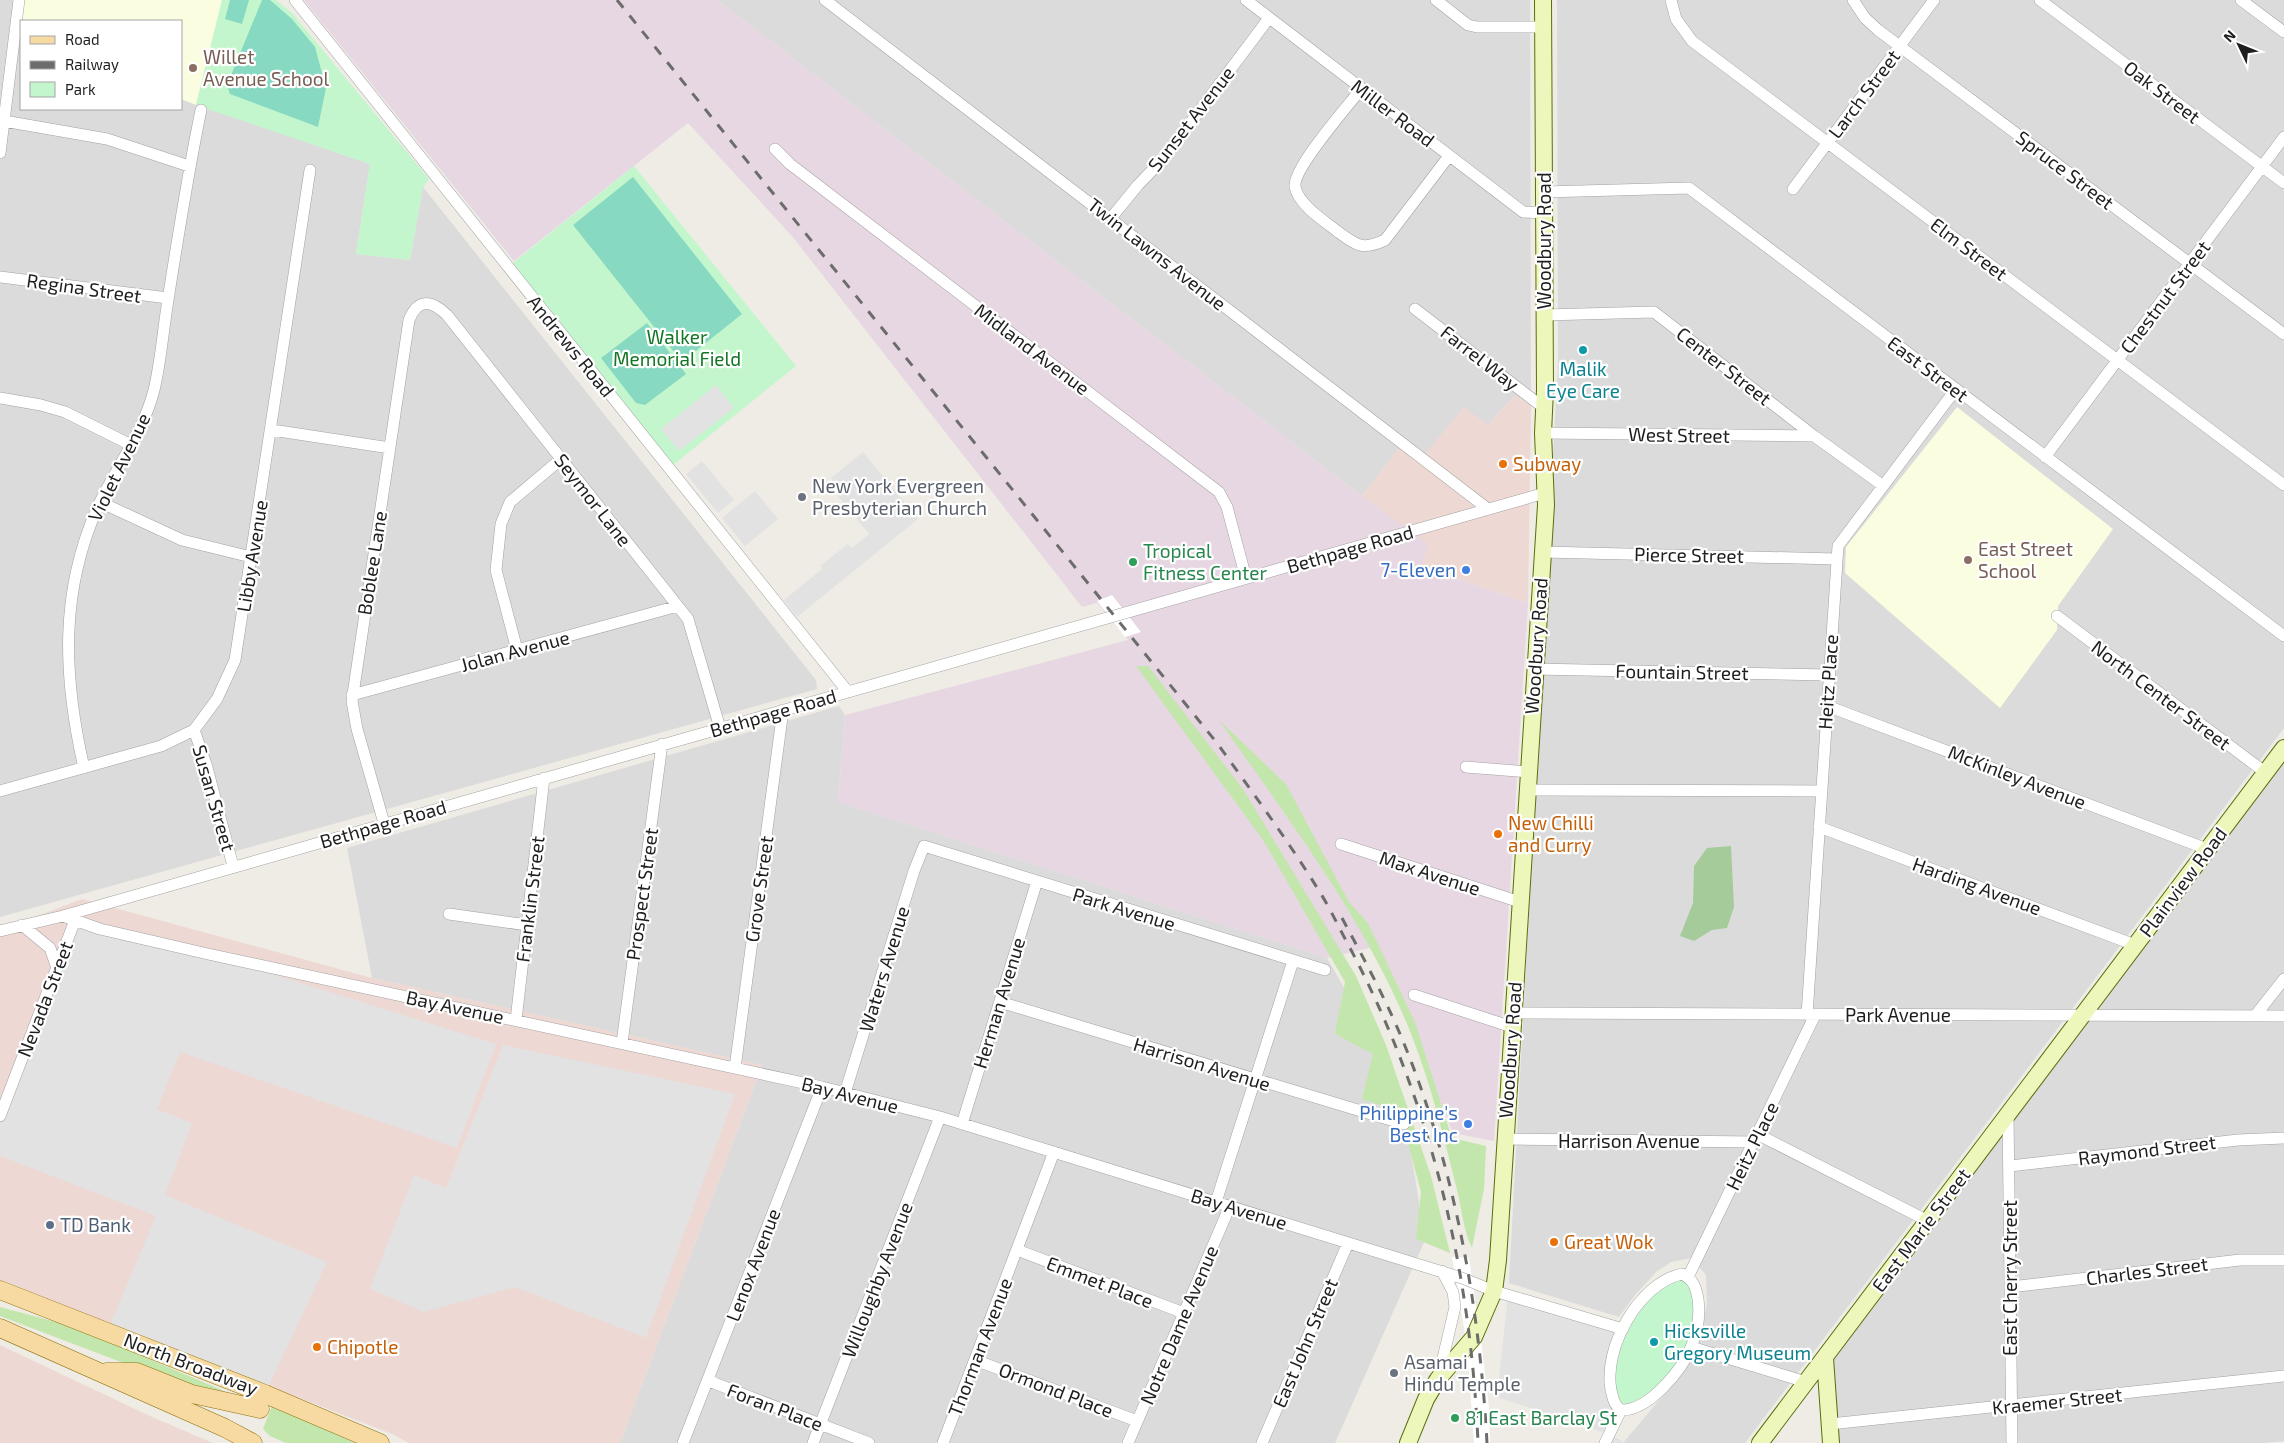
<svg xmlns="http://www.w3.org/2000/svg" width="2284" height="1443" font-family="'Exo 2',sans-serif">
<rect width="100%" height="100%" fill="#eeece4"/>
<path fill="#dcdbdb" d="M0 0H22L15 34 21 37V109H181V99L370 164 356 254 410 260 423 187 816 680 817 689 0 917Z
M717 0H1530L1531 405 1515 395 1488 425 1420 460 1401 446 1362 496Z
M1557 0H2284V728L1745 1443H1623L1677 1379 1700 1339 1707 1304 1706 1275 1692 1258 1671 1262 1656 1272 1635 1295 1619 1317 1509 1283 1558 361Z
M839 706 845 715 838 802 1327 958 1379 1048 1405 1115 1425 1240 1335 1443H620L762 1065 372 978 347 848Z
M2284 762V1441L2264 1443H1834L1832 1359Z"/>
<path fill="#eed8d4" d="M1515 395 1531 405 1528 603 1422 567 1362 496 1401 446 1420 460 1464 407 1488 425Z
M82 899 372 978 762 1065 620 1443H409L392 1434 0 1281V930Z
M0 1345 152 1417 213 1443H0Z"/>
<path fill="#e7d7e2" d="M304 0H717L1362 496 1428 544 1422 567 1528 603 1494 1141 1453 1133 1378 946 1327 958 838 802 845 715 1128 640 1097 603 1082 607 792 236 688 123 514 261Z"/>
<path fill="#fafddf" d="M22 0H222L196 105 181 99V21H21V37L15 34Z
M1957 407 2113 529 2058 606 2057 630 2000 708 1845 573 1846 547Z"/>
<path fill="#c3e6ad" d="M1136 666H1148L1243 789 1356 976 1386 1045 1431 1176 1450 1253 1416 1239 1421 1192 1404 1128 1395 1110 1362 1099 1373 1054 1335 1034 1345 982 1263 840Z
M1219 720 1286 784 1349 902 1368 923 1415 1022 1450 1132 1456 1139 1486 1146 1484 1189 1472 1248C1463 1229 1462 1210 1457 1190 1446 1146 1435 1101 1420 1058 1378 936 1292 825 1219 720Z
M0 1307 71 1326 222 1390 226 1394 184 1386 0 1316Z
M272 1406 277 1410 279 1409 355 1443H286L270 1436 263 1429Z"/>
<path fill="#a5cb9b" d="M1731 846 1734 907 1727 928 1712 930 1694 941 1680 936 1693 903 1694 866 1707 848Z"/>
<path fill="#c4f6cd" d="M222 0H276L292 13 429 179 423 187 410 260 356 254 370 164 196 105Z
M634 166 796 366 668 469 513 263Z
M1688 1278 1697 1309 1689 1346 1659 1388 1628 1409 1616 1399 1613 1385 1620 1338 1654 1289Z"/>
<path fill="#87d9c1" d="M230 0H249L242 24 225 19Z
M262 0H270L292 19 315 47 326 88 318 127 230 94 227 85Z
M633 177 742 314 682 362 573 225Z
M647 323 686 374 645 405 636 403 601 358Z"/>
<path fill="#e2e2e2" d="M716 385 734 408 679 451 661 429Z
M863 452 918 519 797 617 784 600 822 569 820 566 848 544 852 548 869 534 830 486 834 482 831 478Z
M702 461 734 500 718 513 686 474Z
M755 491 778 519 745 546 722 518Z
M75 920 208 954 496 1044 457 1148 180 1052 157 1109 192 1123 165 1195 327 1262 265 1394 107 1332 156 1216 0 1156V1115Z
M503 1045 735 1094 646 1338 515 1287 424 1312 370 1289 414 1175 446 1188Z
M1508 1295 1623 1329 1613 1358 1617 1407 1609 1434 1626 1443H1605L1609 1434 1497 1397Z"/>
<path fill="#fff" d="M1112 595 1141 632 1125 637 1097 601Z
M1452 1257 1469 1258 1482 1348 1489 1408 1490 1443H1474L1467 1345Z"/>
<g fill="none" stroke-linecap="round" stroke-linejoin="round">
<g stroke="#a2a2a2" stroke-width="12">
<path id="street" d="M295 0 848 692
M825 0 1488 509
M1246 0 1523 212 1544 213
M1436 0 1468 25 1477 27H1543
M1671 0 1676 19 1692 41 2284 485
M1853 0 1865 18 1878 30 2284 334
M2040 0 2284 183
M2241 0 2284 32
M1361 89C1348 106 1292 169 1295 187 1299 205 1323 220 1337 231 1356 245 1362 251 1385 240L1449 156
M4 121 107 139 189 166
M775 149 790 164 1219 492 1227 507 1246 578
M0 153 19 0
M1793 189 1934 0
M1544 192 1689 188 2284 636
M1111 218 1138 185 1164 158 1269 18
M0 277 168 298
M1415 309 1544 408
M1545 315 1654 312 1814 436 1882 485
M0 398 41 405 65 412 131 445
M272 430 390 448
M1543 433 1814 436
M2045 457 2284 137
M100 502 182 540 251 557
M1543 552 1836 559
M2057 616 2266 773
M517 650 496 570 501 524 510 502 561 459
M1535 669 1829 675
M352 695 678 606
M1827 706 2207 849
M194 730 206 764 233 866
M1466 767 1528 772
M84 768C63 676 59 590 100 502 118 465 144 430 154 390 161 361 163 330 168 300 178 236 188 173 201 110
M1527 790 1822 791
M0 791 161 746 194 730 217 699 235 660 310 170
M384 823 357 729 352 701 409 320C418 298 431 300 447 315L688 619 720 728
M1819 827 2135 945
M1341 844 1520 902
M449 914 527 925
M63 916 100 929 208 954 822 1087 940 1117 1462 1278 1494 1291 1623 1329
M22 925 50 948 57 968
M0 931 63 916 1545 493
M1414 995 1512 1027
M1000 1002 1404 1124
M1512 1013 2284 1016
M1807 1015 1838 546 1956 389
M2255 1016 2284 979
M516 1020 544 778
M622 1043 662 744
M735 1068 783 710
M845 1093 914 871 924 846 1325 970
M2008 1113 2012 1443
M0 1116 77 915
M962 1124 1037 881
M1757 1134 1928 1221
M1504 1139 1754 1142
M2010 1166 2238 1140 2284 1138
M1216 1202 1293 961
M1017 1250 1184 1313
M1682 1274C1693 1279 1696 1287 1698 1299 1700 1314 1698 1330 1692 1345 1683 1369 1649 1411 1621 1410 1614 1405 1613 1398 1611 1390 1603 1348 1639 1283 1682 1274Z
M1688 1277 1815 1015
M2011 1287 2240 1260H2284
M1691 1347 1806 1382
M975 1360 1137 1421
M1439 1375 1455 1307 1453 1292 1442 1271
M709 1381 869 1443
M1830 1424 2284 1376
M683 1443 822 1087
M813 1443 940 1117
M943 1443 1054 1152
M1128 1443 1230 1206
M1262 1443 1348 1243
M1605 1443 1621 1410"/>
</g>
<g stroke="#5a6e0b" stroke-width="18">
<path id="secondary" d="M1825 1358 1831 1443
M1408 1443 1426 1399 1438 1379 1474 1337 1494 1291 1498 1260 1546 505 1543 433 1545 390 1543 0
M1760 1443 2284 748"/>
</g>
<g stroke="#8f7009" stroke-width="19">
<path id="primary" d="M0 1290 265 1394 380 1443
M0 1328 225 1428 253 1443
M106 1372H137L192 1394 260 1409"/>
</g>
<use href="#street" stroke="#fff" stroke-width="11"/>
<use href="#secondary" stroke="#edf6bb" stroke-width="16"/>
<use href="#primary" stroke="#f6daa1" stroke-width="18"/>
<path stroke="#6c6c6c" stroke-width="3" stroke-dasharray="10 10" stroke-linecap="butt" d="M617 0 1217 743C1253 793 1289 842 1321 894 1332 912 1340 930 1350 948 1431 1101 1471 1271 1478 1443
M1342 918C1365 961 1389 1005 1407 1051 1456 1174 1480 1311 1487 1443"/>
</g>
<g fill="#8d6e63" stroke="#fff" stroke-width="2">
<circle cx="193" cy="68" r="5"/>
<circle cx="1968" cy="560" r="5"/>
</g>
<g fill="#0f9aa8" stroke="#fff" stroke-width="2">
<circle cx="1583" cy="350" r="5"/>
<circle cx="1654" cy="1342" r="5"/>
</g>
<g fill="#e8710a" stroke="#fff" stroke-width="2">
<circle cx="1503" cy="464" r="5"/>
<circle cx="1498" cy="834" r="5"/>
<circle cx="1554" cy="1242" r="5"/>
<circle cx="317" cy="1347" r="5"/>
</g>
<g fill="#6b7280" stroke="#fff" stroke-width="2">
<circle cx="802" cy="497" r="5"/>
<circle cx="1394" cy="1373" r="5"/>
</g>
<g fill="#2e9e5b" stroke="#fff" stroke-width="2">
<circle cx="1133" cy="562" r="5"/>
<circle cx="1455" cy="1418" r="5"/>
</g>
<g fill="#3f7fe0" stroke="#fff" stroke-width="2">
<circle cx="1466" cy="570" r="5"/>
<circle cx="1468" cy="1124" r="5"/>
</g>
<circle fill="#5c6f8a" stroke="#fff" stroke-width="2" cx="50" cy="1225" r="5"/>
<g text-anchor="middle" stroke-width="4.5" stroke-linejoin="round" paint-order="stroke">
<g font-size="19" fill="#785e54" stroke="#fff" text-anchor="start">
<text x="203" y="64">Willet<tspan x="203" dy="22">Avenue School</tspan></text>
<text x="1978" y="556">East Street<tspan x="1978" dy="22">School</tspan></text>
</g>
<g font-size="19" fill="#1e1e1e" stroke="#fff">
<text transform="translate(2162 92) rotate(37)" y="7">Oak Street</text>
<text transform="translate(1864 94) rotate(-53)" y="7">Larch Street</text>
<text transform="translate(1393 113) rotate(37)" y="7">Miller Road</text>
<text transform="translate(1191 119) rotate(-52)" y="7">Sunset Avenue</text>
<text transform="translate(2065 170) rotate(37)" y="7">Spruce Street</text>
<text transform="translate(1544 241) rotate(-90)" y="7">Woodbury Road</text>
<text transform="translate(1969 249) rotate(37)" y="7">Elm Street</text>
<text transform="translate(1157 254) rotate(38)" y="7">Twin Lawns Avenue</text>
<text transform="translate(84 288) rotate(8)" y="7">Regina Street</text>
<text transform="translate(2165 297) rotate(-53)" y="7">Chestnut Street</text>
<text transform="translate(571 346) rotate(51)" y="7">Andrews Road</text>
<text transform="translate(1032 349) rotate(37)" y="7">Midland Avenue</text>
<text transform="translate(1480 358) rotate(38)" y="7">Farrel Way</text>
<text transform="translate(1724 366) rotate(38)" y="7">Center Street</text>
<text transform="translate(1928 369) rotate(37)" y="7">East Street</text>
<text transform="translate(1679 435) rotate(1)" y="7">West Street</text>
<text transform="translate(119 467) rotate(-64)" y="7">Violet Avenue</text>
<text transform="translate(593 500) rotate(52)" y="7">Seymor Lane</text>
<text transform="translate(1350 549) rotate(-16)" y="7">Bethpage Road</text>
<text transform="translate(1689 555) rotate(1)" y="7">Pierce Street</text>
<text transform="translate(252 556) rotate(-81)" y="7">Libby Avenue</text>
<text transform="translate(372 563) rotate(-81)" y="7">Boblee Lane</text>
<text transform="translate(1536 646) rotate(-86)" y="7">Woodbury Road</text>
<text transform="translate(515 651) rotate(-15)" y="7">Jolan Avenue</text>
<text transform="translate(1682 672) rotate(1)" y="7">Fountain Street</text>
<text transform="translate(1828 682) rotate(-86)" y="7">Heitz Place</text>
<text transform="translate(2161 695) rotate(37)" y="7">North Center Street</text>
<text transform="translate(773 713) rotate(-16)" y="7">Bethpage Road</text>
<text transform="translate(2017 777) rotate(21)" y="7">McKinley Avenue</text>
<text transform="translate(214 798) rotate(74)" y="7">Susan Street</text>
<text transform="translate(383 824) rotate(-16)" y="7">Bethpage Road</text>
<text transform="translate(1430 873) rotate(18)" y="7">Max Avenue</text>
<text transform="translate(2183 882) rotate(-53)" y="7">Plainview Road</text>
<text transform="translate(1977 886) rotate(20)" y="7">Harding Avenue</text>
<text transform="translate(759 889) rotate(-82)" y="7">Grove Street</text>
<text transform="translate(642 894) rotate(-82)" y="7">Prospect Street</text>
<text transform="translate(530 899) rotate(-83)" y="7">Franklin Street</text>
<text transform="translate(1124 909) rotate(17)" y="7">Park Avenue</text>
<text transform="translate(884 969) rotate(-73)" y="7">Waters Avenue</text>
<text transform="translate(45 999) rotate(-69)" y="7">Nevada Street</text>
<text transform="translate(999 1003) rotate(-73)" y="7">Herman Avenue</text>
<text transform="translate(455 1007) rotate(12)" y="7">Bay Avenue</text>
<text x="1898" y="1022">Park Avenue</text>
<text transform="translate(1510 1050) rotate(-86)" y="7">Woodbury Road</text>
<text transform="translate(1202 1064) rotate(17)" y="7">Harrison Avenue</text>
<text transform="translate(850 1095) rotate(14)" y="7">Bay Avenue</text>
<text x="1629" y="1148">Harrison Avenue</text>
<text transform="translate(1752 1146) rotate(-64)" y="7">Heitz Place</text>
<text transform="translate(2147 1150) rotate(-7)" y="7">Raymond Street</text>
<text transform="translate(1239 1209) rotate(17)" y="7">Bay Avenue</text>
<text transform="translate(1921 1230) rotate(-53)" y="7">East Marie Street</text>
<text transform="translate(753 1265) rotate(-69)" y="7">Lenox Avenue</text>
<text transform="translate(2147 1271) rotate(-7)" y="7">Charles Street</text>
<text transform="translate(2010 1278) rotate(-90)" y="7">East Cherry Street</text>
<text transform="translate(877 1280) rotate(-69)" y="7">Willoughby Avenue</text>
<text transform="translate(1100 1282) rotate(21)" y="7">Emmet Place</text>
<text transform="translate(1179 1325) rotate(-67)" y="7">Notre Dame Avenue</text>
<text transform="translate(1305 1343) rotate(-67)" y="7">East John Street</text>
<text transform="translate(980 1347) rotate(-69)" y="7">Thorman Avenue</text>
<text transform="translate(191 1364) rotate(21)" y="7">North Broadway</text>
<text transform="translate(1056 1390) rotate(21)" y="7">Ormond Place</text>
<text transform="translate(2057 1401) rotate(-6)" y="7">Kraemer Street</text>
<text transform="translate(775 1407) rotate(21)" y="7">Foran Place</text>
</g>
<g font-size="19" fill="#127624" stroke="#fff">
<text x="677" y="344">Walker<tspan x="677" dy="22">Memorial Field</tspan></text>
</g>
<g font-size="19" fill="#0d838f" stroke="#fff">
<text x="1583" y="376">Malik<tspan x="1583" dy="22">Eye Care</tspan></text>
<text x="1664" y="1338" text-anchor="start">Hicksville<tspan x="1664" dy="22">Gregory Museum</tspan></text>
</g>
<g font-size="19" fill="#c56008" stroke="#fff" text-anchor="start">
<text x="1513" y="471">Subway</text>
<text x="1508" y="830">New Chilli<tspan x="1508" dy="22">and Curry</tspan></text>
<text x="1564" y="1249">Great Wok</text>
<text x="327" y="1354">Chipotle</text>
</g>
<g font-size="19" fill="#5b616d" stroke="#fff" text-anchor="start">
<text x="812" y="493">New York Evergreen<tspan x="812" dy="22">Presbyterian Church</tspan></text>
<text x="1404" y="1369">Asamai<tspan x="1404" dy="22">Hindu Temple</tspan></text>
</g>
<g font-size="19" fill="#27864d" stroke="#fff" text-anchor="start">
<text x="1143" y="558">Tropical<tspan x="1143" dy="22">Fitness Center</tspan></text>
<text x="1465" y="1425">81 East Barclay St</text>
</g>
<g font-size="19" fill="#366cbe" stroke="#fff" text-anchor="end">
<text x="1456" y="577">7-Eleven</text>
<text x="1458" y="1120">Philippine's<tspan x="1458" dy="22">Best Inc</tspan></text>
</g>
<g font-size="19" fill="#4e5e75" stroke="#fff" text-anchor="start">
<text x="60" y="1232">TD Bank</text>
</g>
</g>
<rect x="20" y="20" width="162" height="90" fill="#ffffff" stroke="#a5a5a5"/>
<rect x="30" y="36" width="25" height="8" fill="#f6daa1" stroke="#a5a5a5"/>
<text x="65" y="45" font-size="15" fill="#1e1e1e">Road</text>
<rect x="30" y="61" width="25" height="8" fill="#6c6c6c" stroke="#a5a5a5"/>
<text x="65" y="70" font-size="15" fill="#1e1e1e">Railway</text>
<rect x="30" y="82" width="25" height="15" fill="#c4f6cd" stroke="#a5a5a5"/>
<text x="65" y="95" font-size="15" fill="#1e1e1e">Park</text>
<g transform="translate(2239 45) rotate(313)" stroke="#ffffff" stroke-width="4" paint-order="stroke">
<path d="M0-4L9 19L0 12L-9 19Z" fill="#1e1e1e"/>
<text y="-8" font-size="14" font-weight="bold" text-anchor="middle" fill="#1e1e1e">N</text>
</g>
</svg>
